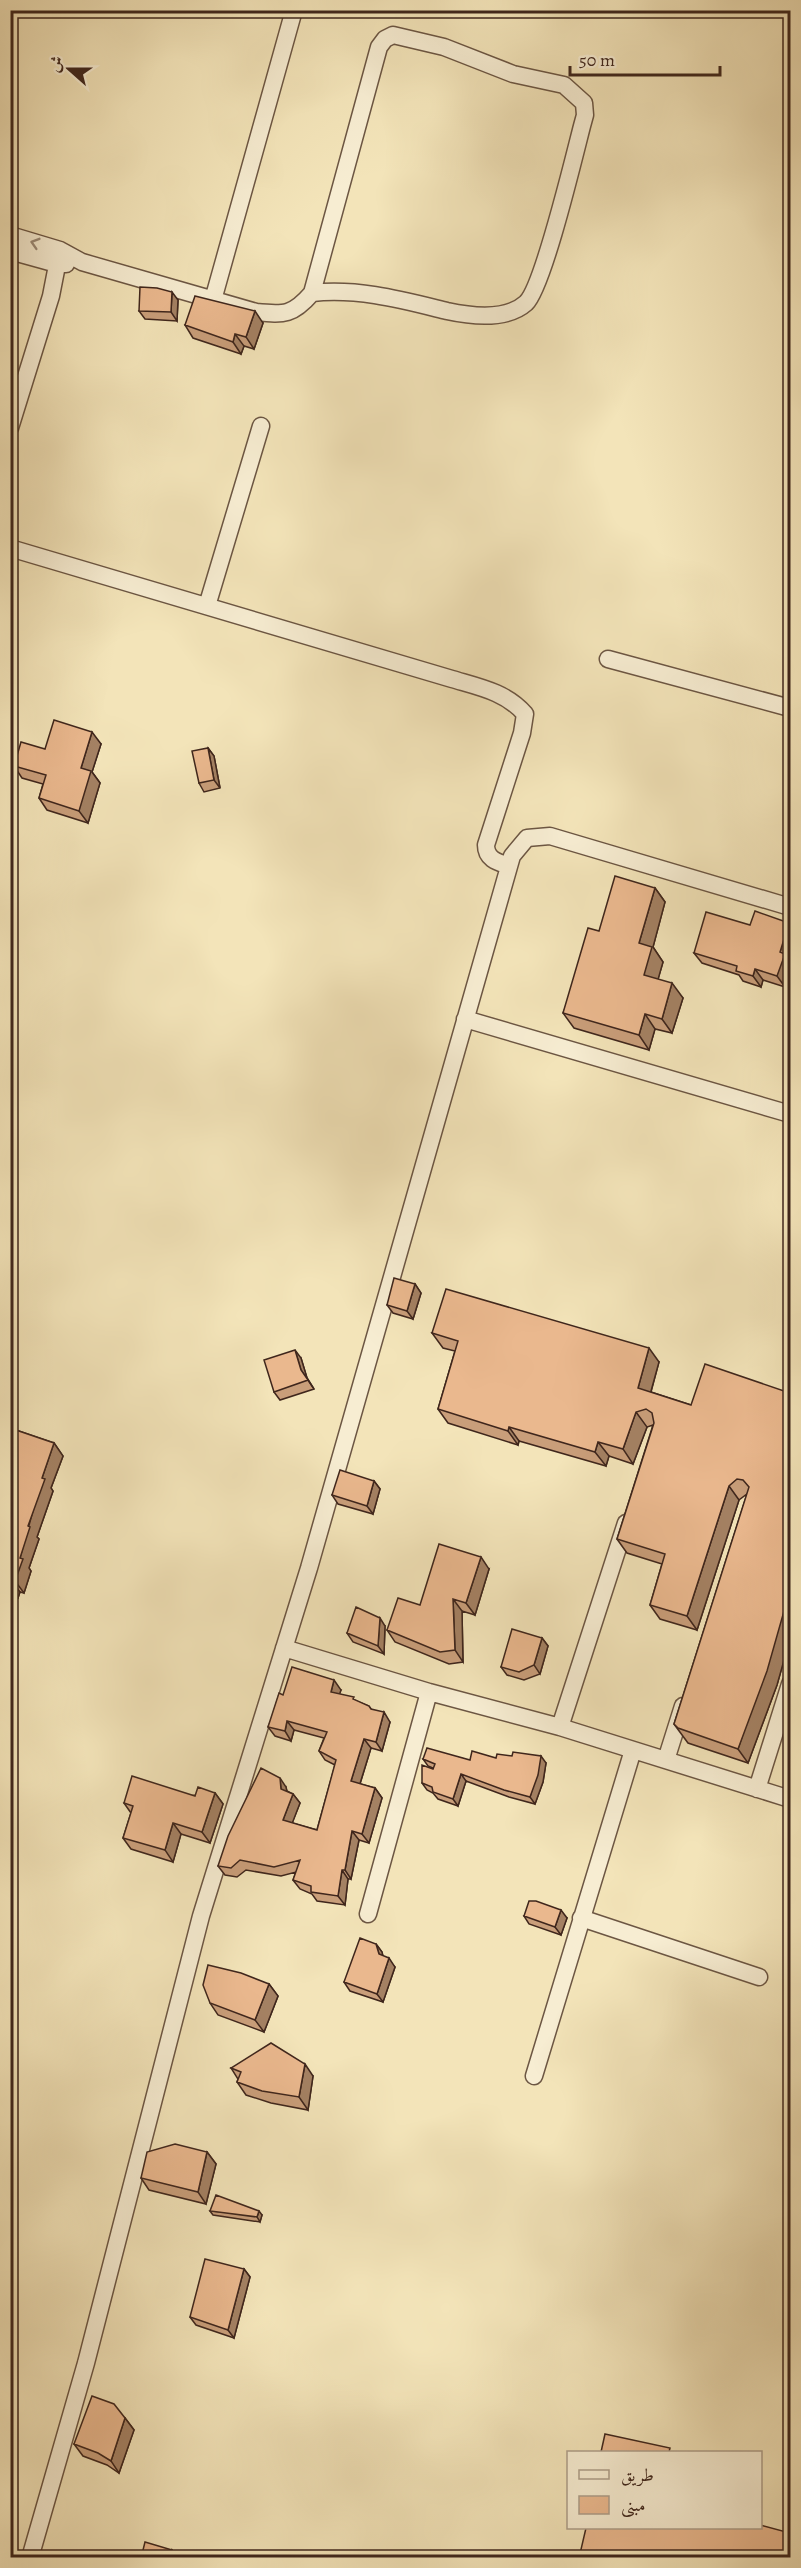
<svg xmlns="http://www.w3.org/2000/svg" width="801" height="2568" font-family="Alegreya,Amiri,serif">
<rect width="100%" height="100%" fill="#f3e4b9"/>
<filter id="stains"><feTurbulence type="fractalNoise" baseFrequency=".00333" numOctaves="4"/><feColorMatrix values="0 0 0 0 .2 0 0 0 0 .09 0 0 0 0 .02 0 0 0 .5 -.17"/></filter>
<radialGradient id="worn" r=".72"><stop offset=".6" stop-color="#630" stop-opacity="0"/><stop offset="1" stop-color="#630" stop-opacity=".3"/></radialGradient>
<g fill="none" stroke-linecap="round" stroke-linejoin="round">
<g stroke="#6c5643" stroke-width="19">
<path id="street" d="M10 235 60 250 82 262 256 312C285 315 293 315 312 293L379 47 385 39 393 35 444 47 513 74 564 85 584 103 585 115 582 126C574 157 543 287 526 303 506 321 470 316 447 311 402 300 359 288 312 293
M10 251 57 264H66
M213 300 294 10
M10 428 51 296 60 250
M10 548 452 679C479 687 506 692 525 714L522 733 486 845C486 859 497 862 509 866
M207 606 261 426
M608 659 790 708
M465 1019 790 1114
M284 1648 429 1692 560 1727 790 1799
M560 1727 626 1523
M666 1760 683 1706
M757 1789 790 1684
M368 1914 429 1692
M581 1918 759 1977
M534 2076 633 1750
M30 2558 86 2363 201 1916 309 1568 512 856 527 838 550 836 790 907"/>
</g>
<use href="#street" stroke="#f7edd2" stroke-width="16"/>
</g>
<path fill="#c99e7a" stroke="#3f261c" stroke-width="1.5" d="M178 300 177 321 145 319 139 311Z
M263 323 254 349 244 346 241 354 193 338 185 325Z
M101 744 92 772 100 783 88 823 47 810 39 798 43 784 22 778 14 766 45 749Z
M208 748 214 756 220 788 204 792 199 783Z
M655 888 665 902 653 947 663 962 658 979 683 998 672 1033 655 1029 649 1050 574 1028 563 1013 599 931Z
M694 953 788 959 785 987 763 980 761 987 743 981 739 975 702 963Z
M415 1284 421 1293 413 1319 393 1313 387 1305Z
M432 1333 659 1362 651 1392 691 1405 790 1393V1639L777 1685 748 1763 688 1743 674 1724 747 1494 739 1500 697 1630 660 1619 650 1605 662 1564 627 1553 617 1539 653 1425 647 1427 633 1464 609 1456 606 1466 519 1441 518 1445 448 1423 438 1409 455 1351 443 1348Z
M301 1358 307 1378 314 1389 280 1400 274 1392Z
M10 1428 54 1443 63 1456 51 1488 53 1491 37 1537 39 1539 29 1568 31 1571 24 1593 20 1592 18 1598 10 1595Z
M374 1481 380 1489 373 1514 338 1504 332 1495Z
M489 1569 475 1615 462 1611 463 1662 449 1664 395 1642 387 1630 420 1605Z
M385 1626 384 1654 353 1642 347 1633Z
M542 1638 548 1646 540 1674 524 1680 507 1675 501 1667Z
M341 1690 339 1694 369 1706 371 1709 390 1722 382 1751 371 1748 360 1784 375 1788 382 1798 369 1843 359 1840 351 1879H348L345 1905 317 1901 312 1894 300 1889 293 1880 296 1872 281 1876 246 1870 237 1877 225 1875 218 1866 286 1787 287 1791 293 1794 300 1803 292 1823 317 1830 335 1765 325 1760 319 1751 324 1738 294 1730 291 1741 275 1736 268 1727 283 1695Z
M496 1758 546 1763 543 1782 535 1804 509 1797 466 1781 458 1806 438 1799 433 1793 427 1790 422 1783 433 1768 428 1766 423 1759 470 1760Z
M215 1793 223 1804 210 1843 181 1834 173 1862 131 1849 123 1838 131 1813 124 1803Z
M524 1916 567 1918 561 1935 529 1924Z
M376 1944 382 1952 383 1956 395 1967 383 2002 350 1991 344 1982Z
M269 1984 278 1996 264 2032 218 2015 210 2003Z
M231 2068 313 2076 308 2110 271 2103 246 2095 237 2082 238 2079Z
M207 2152 216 2164 206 2204 149 2190 141 2178Z
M210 2211 262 2215 260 2222 213 2215Z
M244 2269 250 2277 234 2338 196 2325 190 2317Z
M125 2418 134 2430 119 2473 107 2465 83 2456 74 2444Z"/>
<path fill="#a48163" stroke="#3f261c" stroke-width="1.5" d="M172 292 178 300 177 321 171 312Z
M255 311 263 323 254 349 246 337Z
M235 334 244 346 241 354 233 342Z
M92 732 101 744 92 772 100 783 88 823 79 811 81 768Z
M208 748 214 756 220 788 214 780Z
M655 888 665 902 653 947 663 962 655 990 644 975 639 943Z
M789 923 790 924V953L788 959 790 962V969L785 987 777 976 780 952Z
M755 969 763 980 761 987 753 976Z
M672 983 683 998 672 1033 662 1019Z
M645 1014 655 1029 649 1050 639 1035Z
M415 1284 421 1293 413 1319 407 1311Z
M649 1348 659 1362 648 1402 638 1388Z
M295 1350 301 1358 307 1378 314 1389 301 1370Z
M636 1412 647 1427 633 1464 623 1449Z
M509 1427 519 1441 518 1445 508 1431Z
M598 1442 609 1456 606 1466 595 1452Z
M54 1443 63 1456 51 1488 53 1491 37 1537 39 1539 29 1568 31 1571 24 1593 15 1581 20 1558 42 1478Z
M374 1481 380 1489 373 1514 367 1506Z
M729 1486 739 1500 697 1630 687 1616Z
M481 1557 489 1569 475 1615 466 1603Z
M11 1580 20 1592 18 1598 10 1587Z
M790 1590V1639L777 1685 748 1763 738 1749Z
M453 1599 462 1611 463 1662 455 1650Z
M380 1618 385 1626 384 1654 378 1646Z
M542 1638 548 1646 540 1674 534 1665Z
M334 1680 341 1690 337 1701 331 1692Z
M384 1712 390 1722 382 1751 376 1742Z
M287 1721 294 1730 291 1741 285 1731Z
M364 1739 371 1748 358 1790 351 1781Z
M541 1756 546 1763 543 1782 535 1804 530 1797Z
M461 1774 466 1781 458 1806 453 1799Z
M280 1778 286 1787 288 1799 281 1789Z
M375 1788 382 1798 369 1843 362 1834Z
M215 1793 223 1804 210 1843 202 1832Z
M293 1794 300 1803 290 1829 283 1820Z
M173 1823 181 1834 173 1862 165 1850Z
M352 1831 359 1840 351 1879 345 1870Z
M342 1870 348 1879 345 1905 338 1896Z
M561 1910 567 1918 561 1935 555 1927Z
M376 1944 382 1952 384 1963 379 1954Z
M389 1958 395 1967 383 2002 377 1994Z
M269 1984 278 1996 264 2032 255 2020Z
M305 2064 313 2076 308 2110 299 2097Z
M207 2152 216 2164 206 2204 198 2192Z
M259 2211 262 2215 260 2222 257 2217Z
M244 2269 250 2277 234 2338 228 2330Z
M125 2418 134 2430 119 2473 111 2461Z
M790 2538V2558H785Z
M172 2550 177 2558H170Z"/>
<path fill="#eab88e" stroke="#3f261c" stroke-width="1.5" d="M140 287 157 288 172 292 171 312 139 311Z
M195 296 255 311 246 337 235 334 233 342 185 325Z
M54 720 92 732 81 768 91 771 79 811 39 798 46 775 14 766 21 742 45 749Z
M208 748 214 780 199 783 192 751Z
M615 876 655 888 639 943 652 947 644 975 672 983 662 1019 645 1014 639 1035 563 1013 588 928 599 931Z
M755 911 789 923 780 952 785 954 777 976 755 969 753 976 736 971 737 966 694 953 706 912 750 925Z
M394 1278 415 1284 407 1311 387 1305Z
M446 1289 649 1348 638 1388 691 1405 705 1364 790 1393V1590L767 1671 738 1749 678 1728 674 1724 749 1487 743 1480 737 1479 729 1486 687 1616 650 1605 665 1554 617 1539 654 1423 652 1413 646 1409 636 1412 623 1449 598 1442 595 1452 509 1427 508 1431 438 1409 458 1341 432 1333Z
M295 1350 301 1370 308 1380 274 1392 264 1360Z
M10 1428 54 1443 42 1478 45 1479 28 1526 30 1527 20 1558 23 1559 15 1581 11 1580 10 1583Z
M340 1470 374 1481 367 1506 332 1495Z
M439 1544 481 1557 466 1603 453 1599 455 1650 440 1652 387 1630 398 1598 420 1605Z
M356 1607 380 1618 378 1646 347 1633Z
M512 1629 542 1638 534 1665 519 1672 501 1667Z
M292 1667 334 1680 331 1692 354 1697 353 1699 369 1706 371 1709 384 1712 376 1742 364 1739 351 1781 375 1788 362 1834 352 1831 345 1870H342L338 1896 311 1892V1886L293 1880 300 1860 274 1867 240 1860 231 1868 218 1866 228 1836 261 1768 280 1778 281 1789 293 1794 283 1820 317 1830 336 1760 319 1751 327 1732 287 1721 285 1731 268 1727 279 1693 283 1695Z
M427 1748 470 1760 472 1751 496 1758 497 1754 512 1756 513 1752 541 1756 538 1775 530 1797 504 1790 461 1774 453 1799 433 1792 432 1787 422 1783V1765L433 1769 435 1764 423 1759Z
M132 1776 195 1796 198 1787 215 1793 202 1832 173 1823 165 1850 123 1838 133 1806 124 1803Z
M529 1901H536L561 1910 555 1927 524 1916Z
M360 1938 376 1944 379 1954 389 1958 377 1994 344 1982Z
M208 1965 241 1973 269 1984 255 2020 210 2003 203 1985Z
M271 2043 305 2064 299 2097 262 2091 237 2082 241 2072 231 2068Z
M175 2144 207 2152 198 2192 141 2178 147 2152Z
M216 2195 259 2211 257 2217 210 2211Z
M205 2259 244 2269 228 2330 190 2317Z
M92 2396 114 2404 125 2418 111 2461 98 2453 74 2444Z
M605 2434 670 2448 669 2452H601Z
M760 2525 790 2533V2538L785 2558H579L586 2528H760Z
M145 2542 172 2550 170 2558H141Z"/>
<defs><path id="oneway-chevron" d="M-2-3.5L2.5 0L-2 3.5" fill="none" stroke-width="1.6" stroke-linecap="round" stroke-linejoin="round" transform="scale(1.5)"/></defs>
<use stroke="#9b8a77" href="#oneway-chevron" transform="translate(35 243) rotate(-163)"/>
<rect width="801" height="2568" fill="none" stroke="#f3e4b9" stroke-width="36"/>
<rect x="12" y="12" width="777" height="2544" fill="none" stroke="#3f261c" stroke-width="3"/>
<rect x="18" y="18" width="765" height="2532" fill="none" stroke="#3f261c" stroke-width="1.5"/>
<rect x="567" y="2451" width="195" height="78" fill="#f7edd2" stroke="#ad9d89" stroke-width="1.5"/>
<rect x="579" y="2470" width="30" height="9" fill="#f7edd2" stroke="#ad9d89" stroke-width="1.5"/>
<text x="621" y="2481" font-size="18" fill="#3f261c">طريق</text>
<rect x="579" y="2496" width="30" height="18" fill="#eab88e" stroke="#ad9d89" stroke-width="1.5"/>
<text x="621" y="2511" font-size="18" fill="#3f261c">مبنى</text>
<g transform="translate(69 69) rotate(291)" stroke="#f7edd2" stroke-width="4.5" paint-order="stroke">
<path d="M0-4.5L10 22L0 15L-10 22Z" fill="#3f261c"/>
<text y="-9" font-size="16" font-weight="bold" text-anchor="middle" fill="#3f261c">ش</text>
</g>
<path d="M570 66v9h150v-9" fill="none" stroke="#3f261c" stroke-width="3"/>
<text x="579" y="66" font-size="18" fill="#3f261c" stroke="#f7edd2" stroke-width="4.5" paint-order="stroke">50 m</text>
<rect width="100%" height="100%" filter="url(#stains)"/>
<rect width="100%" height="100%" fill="url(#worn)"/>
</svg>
